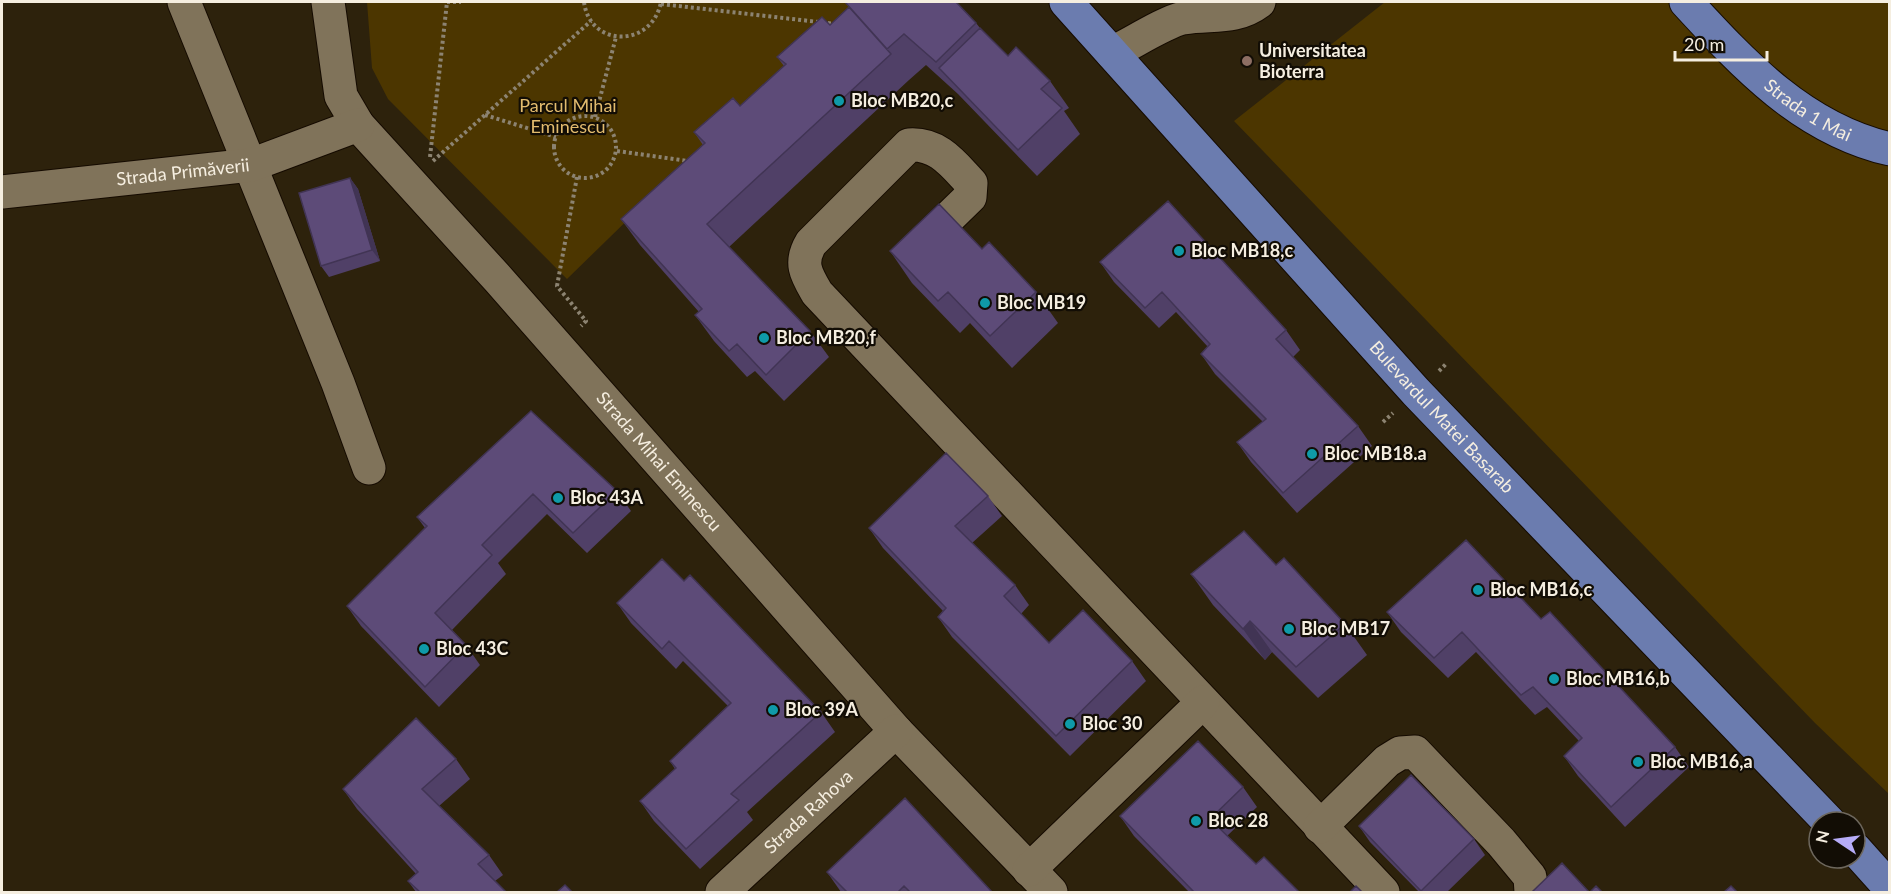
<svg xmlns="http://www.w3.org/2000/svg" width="1891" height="894" font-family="Lato,sans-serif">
<rect width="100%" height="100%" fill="#2d220c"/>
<path fill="#4c3600" d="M367 2H863L688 161 567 279 388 99 372 68Z
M1385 2H1889V794L1815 723 1234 121Z"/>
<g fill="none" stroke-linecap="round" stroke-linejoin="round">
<g stroke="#150b00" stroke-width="35">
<g id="minor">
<path d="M184 2 338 383 369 468"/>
<path id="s1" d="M328 2 341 96 358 125 499 280 896 731 1051 892"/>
<path d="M1112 53C1131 44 1165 22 1183 18 1211 13 1235 20 1259 2"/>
<path id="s2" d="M2 192 251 165 358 125"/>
<path d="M931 235 970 197 971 183C953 164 938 143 909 145L811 243C799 263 806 274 817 293L1383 892"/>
<path d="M1320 827 1387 761 1400 753 1415 752 1501 842 1530 877 1531 892"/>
<path d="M1029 870 1203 702"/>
<path id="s3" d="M722 892 896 731"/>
</g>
</g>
<g stroke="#150b00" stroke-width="35">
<g id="major">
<path id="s4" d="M1066 2 1416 392 1829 822"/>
<path id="s5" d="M1686 2C1744 65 1803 129 1890 149"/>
<path d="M1855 849 1890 888"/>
</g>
</g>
<path stroke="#8c8371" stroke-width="4" stroke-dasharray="3 3" stroke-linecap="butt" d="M447 2H461
M584 2C590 48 652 48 661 2
M661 4 836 24
M485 115 556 137
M554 147a31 31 0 1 1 62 0a31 31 0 1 1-62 0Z
M595 117 616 37
M617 151 688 161
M430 157 447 2
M433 161 591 21
M577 177 557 286 586 321 581 326
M1439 371 1447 363
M1383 422 1393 413"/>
<use href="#minor" stroke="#80735a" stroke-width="33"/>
<use href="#major" stroke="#6b7caf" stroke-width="33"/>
</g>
<path fill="#504067" d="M845 2 976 23 980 28 1008 56 1050 81 1069 108 1064 111 1080 134 1037 176 958 94 926 65 909 80 729 247 810 331 829 357 784 401 755 371 747 377 714 341 695 315 699 312 640 245 621 219 703 145 694 132 740 106 784 66 777 57 830 25 849 7Z
M350 178 358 189 380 261 329 277 321 266Z
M982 249 1036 292 1058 323 1012 368 970 323 960 333 912 283 890 251Z
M1100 262 1286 330 1300 350 1293 357 1358 426 1372 446 1297 513 1251 462 1237 442 1263 422 1215 374 1201 354 1208 347 1176 312 1159 328 1114 282Z
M531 411 617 491 631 511 587 553 547 514 498 563 506 574 452 630 466 645 480 665 439 707 361 626 347 606 425 528 417 517Z
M988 496 1002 516 972 543 1015 585 1029 605 1021 614 1049 643 1132 661 1146 681 1070 756 952 637 938 617 943 611 883 548 869 528Z
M1276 565 1345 624 1367 655 1318 698 1272 652 1265 660 1213 605 1191 574Z
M684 581 821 712 835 732 747 812 753 820 700 869 654 821 640 801 675 769 670 761 728 706 683 661 676 669 631 623 617 603Z
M1387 612 1541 619 1675 747 1689 767 1625 827 1578 776 1564 756 1579 741 1547 707 1535 715 1476 652 1448 678 1401 632Z
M456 759 470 779 439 806 489 855 503 875 495 881 506 892H416L408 881 416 874 357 809 343 789Z
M1243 787 1257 807 1227 836 1256 864 1299 892H1189L1134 836 1120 816Z
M1359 826 1474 839 1485 855 1447 892H1419L1370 842Z
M827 872 992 892H841Z"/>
<path fill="#413454" d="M350 178 358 189 380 261 372 250Z
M1250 621 1272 652 1265 660 1243 629Z"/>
<path fill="#5d4b78" stroke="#413454" stroke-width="1.5" d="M845 2H956L976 23 936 62 904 34 887 49Z
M849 7 891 54 707 224 810 331 766 375 737 344 729 351 695 315 702 309 621 219 705 143 694 132 733 98 740 106 786 64 777 57 822 17 830 25Z
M980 28 1008 56 1016 47 1050 81 1041 89 1062 108 1018 150 939 68Z
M350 178 372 250 321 266 299 193Z
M1168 201 1286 330 1276 339 1358 426 1283 493 1237 442 1266 419 1201 354 1210 344 1162 292 1145 308 1100 262Z
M939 204 982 249 989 242 1036 292 990 336 948 292 938 301 890 251Z
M531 411 617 491 573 533 533 494 482 545 492 555 435 613 466 645 425 687 347 606 427 526 417 517Z
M946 453 988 496 955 526 1015 585 1004 596 1049 643 1083 610 1132 661 1056 736 938 617 946 608 869 528Z
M1244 531 1276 565 1284 558 1345 624 1296 667 1250 621 1243 629 1191 574Z
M1466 540 1541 619 1550 612 1675 747 1611 807 1564 756 1582 738 1533 687 1521 695 1462 632 1434 658 1387 612Z
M662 559 684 581 690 575 821 712 731 794 739 800 686 849 640 801 676 768 670 761 731 703 669 641 662 649 617 603Z
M416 718 456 759 422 789 489 855 478 864 506 892H420L408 881 418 872 343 789Z
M1198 741 1243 787 1210 819 1256 864 1264 857 1299 892H1194L1120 816Z
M1411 775 1474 839 1421 891 1359 826Z
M905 798 992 892H910L904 886 898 892H847L827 872Z
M1562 863 1589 892H1532Z
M565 885 572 892H557Z
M1356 886 1362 892H1350Z
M1596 886 1602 892H1590Z
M1731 886 1737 892H1724Z"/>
<circle fill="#8d6e63" stroke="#120d05" stroke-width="2" cx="1247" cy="61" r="6"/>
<g fill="#0f9aa8" stroke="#120d05" stroke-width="2">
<circle cx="839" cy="101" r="6"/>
<circle cx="1179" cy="251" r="6"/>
<circle cx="985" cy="303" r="6"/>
<circle cx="764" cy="338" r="6"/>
<circle cx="1312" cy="454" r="6"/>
<circle cx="558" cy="498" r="6"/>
<circle cx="1478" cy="590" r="6"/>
<circle cx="1289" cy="629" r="6"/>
<circle cx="424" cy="649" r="6"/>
<circle cx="1554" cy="679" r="6"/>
<circle cx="773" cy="710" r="6"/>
<circle cx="1070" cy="724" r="6"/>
<circle cx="1638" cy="762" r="6"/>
<circle cx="1196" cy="821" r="6"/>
</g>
<g text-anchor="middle" stroke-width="4.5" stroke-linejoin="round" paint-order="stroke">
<g font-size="18" font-weight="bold" fill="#f5eee0" stroke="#120d05" text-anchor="start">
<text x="1259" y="57">Universitatea<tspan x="1259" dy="21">Bioterra</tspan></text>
<text x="851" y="107">Bloc MB20,c</text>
<text x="1191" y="257">Bloc MB18,c</text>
<text x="997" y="309">Bloc MB19</text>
<text x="776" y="344">Bloc MB20,f</text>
<text x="1324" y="460">Bloc MB18.a</text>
<text x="570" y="504">Bloc 43A</text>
<text x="1490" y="596">Bloc MB16,c</text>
<text x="1301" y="635">Bloc MB17</text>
<text x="436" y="655">Bloc 43C</text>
<text x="1566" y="685">Bloc MB16,b</text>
<text x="785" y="716">Bloc 39A</text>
<text x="1082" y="730">Bloc 30</text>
<text x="1650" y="768">Bloc MB16,a</text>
<text x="1208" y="827">Bloc 28</text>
</g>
<g font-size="18" fill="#e2bb6e" stroke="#120d05">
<text x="568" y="112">Parcul Mihai<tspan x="568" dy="21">Eminescu</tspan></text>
</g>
<g font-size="18" fill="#f5eee0" stroke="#120d05">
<text dy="6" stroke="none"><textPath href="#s5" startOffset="164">Strada 1 Mai</textPath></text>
<text dy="6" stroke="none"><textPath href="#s2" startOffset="182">Strada Primăverii</textPath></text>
<text dy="6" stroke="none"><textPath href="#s4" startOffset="560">Bulevardul Matei Basarab</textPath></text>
<text dy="6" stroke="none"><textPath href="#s1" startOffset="580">Strada Mihai Eminescu</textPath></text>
<text dy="6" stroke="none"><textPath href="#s3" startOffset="118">Strada Rahova</textPath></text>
</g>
</g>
<rect width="1891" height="894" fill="none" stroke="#f5eee0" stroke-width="6"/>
<g transform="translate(1837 840) rotate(283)"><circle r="28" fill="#120d05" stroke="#6d675d" stroke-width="1.5"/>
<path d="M0-4.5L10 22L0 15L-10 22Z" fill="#b6acf8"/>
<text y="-9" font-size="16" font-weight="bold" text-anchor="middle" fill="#f5eee0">N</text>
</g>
<path d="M1675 51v9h92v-9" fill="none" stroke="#f5eee0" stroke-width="3"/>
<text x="1684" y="51" font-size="18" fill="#f5eee0" stroke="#120d05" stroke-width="4.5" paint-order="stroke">20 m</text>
</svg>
